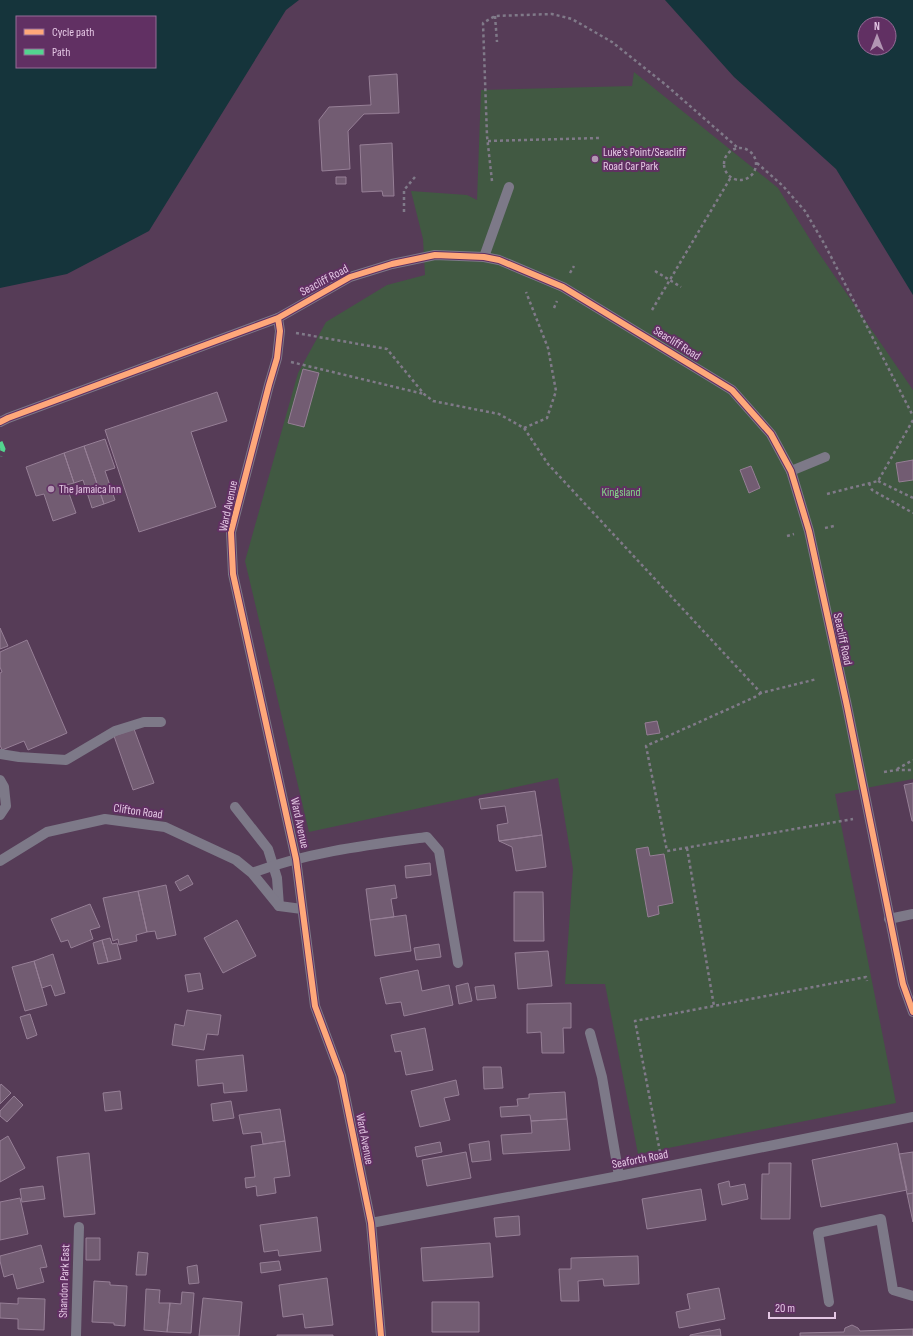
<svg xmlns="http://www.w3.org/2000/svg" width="913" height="1336" font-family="'Sofia Sans Condensed',sans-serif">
<rect width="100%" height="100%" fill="#563c57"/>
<path fill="#415942" d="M634 72 778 188 816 249 913 390V779L835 794 896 1103 638 1154 605 984H565L573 869 558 778 309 832 245 561 298 373 326 322 387 285 425 275 423 239 411 191 467 195 477 200 481 90 632 86Z"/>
<path fill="#15343b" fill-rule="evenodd" d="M0 0H299L286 10 149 231 67 274 0 288ZM17 17H155V67H17Z
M665 0H913V295L836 169 734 77ZM865 24H889V48H865Z"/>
<path fill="#725c72" stroke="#967f96" d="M397 74 399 113 364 114 348 131 350 169 322 171 319 120 329 107 371 105 369 76Z
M392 143 394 196H383L382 191 362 192 360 145Z
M336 177H346V184H336Z
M303 369 319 373 304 427 288 423Z
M217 392 227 421 191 432 216 507 139 532 105 430Z
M105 439 115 468 105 471 115 500 104 504 84 446Z
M84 446 104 504 92 508 83 480 74 483 64 453Z
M64 453 74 483 66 485 76 513 53 521 44 494 36 496 26 467Z
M913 460V480L899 482 896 463Z
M751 466 760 488 749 493 740 470Z
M0 628 8 646 0 649Z
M27 640 67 733 28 750 24 741 2 750 0 745V673L2 672 0 667V652Z
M657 721 660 733 647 735 645 723Z
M134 729 154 783 133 790 114 736Z
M913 783V821H912L904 785Z
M535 791 542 835 499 841 497 825 508 823 505 806 481 809 479 799Z
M542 835 546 867 516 871 512 847 499 841Z
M648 847 650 856 664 854 673 903 658 906 659 914 648 917 636 849Z
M430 863 431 875 406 878 405 866Z
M188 875 193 884 180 891 175 882Z
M166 885 176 935 157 939 155 931 147 932 138 891Z
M395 885 397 898 391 899 394 917 370 920 366 889Z
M138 891 147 932 136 935 137 941 119 945 118 939 113 941 103 898Z
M514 892H543L544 941H514Z
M90 904 100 927 90 930 93 939 71 948 68 940 61 942 51 919Z
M406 915 411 951 375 956 370 920Z
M237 920 256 956 223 973 204 938Z
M110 938 112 944 117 943 121 959 108 962 102 940Z
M102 940 108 962 98 964 93 943Z
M439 944 441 957 416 960 414 948Z
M548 951 552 986 518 989 515 953Z
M53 954 65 993 55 996 51 985 42 988 34 961Z
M34 961 47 1005 25 1011 12 967Z
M418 970 422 991 449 985 453 1005 404 1016 401 1002 386 1004 380 978Z
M200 973 203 989 188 992 185 975Z
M468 983 472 1001 459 1004 456 986Z
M494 985 496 998 477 1000 475 987Z
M571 1003V1028H563L564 1053H542L541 1032 527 1033V1004Z
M187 1010 221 1015 218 1035 207 1034 204 1050 172 1045 175 1024 184 1026Z
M30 1014 37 1035 27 1039 20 1017Z
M425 1028 433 1070 406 1075 401 1051 395 1052 391 1035Z
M243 1055 247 1091 224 1093 223 1083 198 1086 196 1060Z
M483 1067H501L503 1088 484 1089Z
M456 1080 459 1095 444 1098 450 1120 420 1127 411 1091Z
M1 1084 11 1093 0 1104V1086Z
M120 1091 122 1109 105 1111 103 1093Z
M565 1092 567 1119 531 1121 530 1115 501 1117 500 1107 518 1106 517 1099 529 1098V1094Z
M14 1096 23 1105 7 1122 0 1116V1111Z
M231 1101 234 1118 213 1121 211 1104Z
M280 1109 285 1141 263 1144 261 1132 243 1134 239 1115Z
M567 1119 570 1150 503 1154 501 1135 532 1133 531 1121Z
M8 1136 25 1168 0 1182V1141Z
M285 1141 290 1176 274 1178 276 1193 257 1196 256 1186 246 1188 245 1178 255 1177 251 1146Z
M489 1141 491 1160 472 1162 469 1144Z
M440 1142 442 1152 417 1157 415 1147Z
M897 1143 907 1190 821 1207 812 1160Z
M466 1152 471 1178 427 1186 422 1160Z
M913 1152V1193L907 1194 899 1154Z
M89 1153 95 1214 64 1217 57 1157Z
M769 1163H791L790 1219H761L762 1174H769Z
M729 1181 730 1187 745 1184 748 1199 722 1205 718 1184Z
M43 1186 45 1199 22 1202 20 1189Z
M701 1189 706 1220 647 1229 642 1199Z
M913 1193V1222L907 1194Z
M20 1198 28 1234 0 1240V1202Z
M519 1216 520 1235 496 1237 494 1218Z
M317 1217 321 1251 279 1256 278 1250 264 1252 260 1225Z
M86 1238H100V1260H86Z
M490 1243 493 1277 423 1281 421 1248Z
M41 1245 47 1267 40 1268 44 1282 17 1289 13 1274 4 1277 0 1261V1256Z
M138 1252 148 1253 146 1275H136Z
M638 1256 639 1284 604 1286 603 1279 578 1281 579 1301H561L559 1269H571V1258Z
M279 1261 281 1270 261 1273 260 1263Z
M197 1265 199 1283 189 1284 187 1267Z
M327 1278 333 1325 305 1328 303 1314 283 1317 279 1285Z
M94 1281 110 1282V1285L127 1286 125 1326 114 1325V1323L92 1322Z
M719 1288 725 1319 679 1328 676 1312 690 1309 687 1294Z
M146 1289 160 1290 159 1303H170L167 1332 144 1330Z
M182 1292 194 1293 191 1333 167 1332 170 1303 181 1304Z
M18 1298 45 1299 44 1330 18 1329V1319L0 1318V1303L18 1304Z
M203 1298 242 1302 239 1336H199Z
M432 1302H479V1332H432Z
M852 1325 858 1328 860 1331 913 1329V1336H800V1333L844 1332 845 1328Z
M720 1329 721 1336H690V1335Z
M277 1335H333V1336H277Z"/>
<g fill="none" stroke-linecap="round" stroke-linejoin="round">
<path stroke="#807a89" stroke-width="2.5" stroke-dasharray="3 3" stroke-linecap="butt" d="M495 16 497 42
M488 141 599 138
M724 164a16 16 0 1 1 32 0a16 16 0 1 1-32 0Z
M757 163 783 186 805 211 825 245 913 416
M492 181 487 136 483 23 495 16 552 14 572 19 612 42 666 85 738 148
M404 212V190L415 177
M655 271 681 287
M570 273 574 266
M554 308 557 301
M652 310 731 177
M296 333 387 349 424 394 433 401 499 414 524 428 548 464 761 693 817 679
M291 362 424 394
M524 428 547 418 556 391 548 348 526 292
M878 481 913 498
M869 483 872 490 913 513
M827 494 878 481 913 420
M825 528 834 526
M787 536 794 534
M761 693 755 697 646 746 667 851 853 819
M897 769 913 760
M884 772 897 770H913
M687 848 714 1006
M660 1152 635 1021 866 977 867 981"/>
<path stroke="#7d7988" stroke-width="10" d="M484 257 509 187
M791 471 825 457
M0 754 19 757 66 760 115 731 144 722H161
M0 780 4 787 6 806 0 815
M235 807 268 849 277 878 279 906
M889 919 913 914
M590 1033 602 1077 619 1176
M829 1302 818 1233 881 1219 893 1290 913 1296"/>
<path stroke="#7d7988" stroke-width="10" d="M278 318 280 331 277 358 269 385 231 532 233 574 296 859 315 1006 341 1076 371 1223 381 1336
M0 861 47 832 105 819 165 827 236 860 252 873 279 906 302 909
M252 873C309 852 368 845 427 837L439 851 458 963
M371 1223 619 1176 913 1117
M76 1336 79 1227"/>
<path stroke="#7d7988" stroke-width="10" d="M0 422 8 418 278 318 350 277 392 264 435 255 484 257 499 260 563 287 732 390 771 434 791 471 809 531 847 706 903 984 913 1012"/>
<path stroke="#53d58f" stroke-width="5" stroke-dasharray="10 5" stroke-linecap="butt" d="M0 442 3 449 0 456"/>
<g stroke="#613063" stroke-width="8">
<path id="cycleway" d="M278 318 280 331 277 358 269 385 231 532 233 574 296 859 315 1006 341 1076 371 1223 381 1336
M0 422 8 418 278 318 350 277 392 264 435 255 484 257 499 260 563 287 732 390 771 434 791 471 809 531 847 706 903 984 913 1012"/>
</g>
<use href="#cycleway" stroke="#fea87a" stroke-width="6"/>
</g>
<g fill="#b296b3" stroke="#613063" stroke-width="1.5">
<circle cx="595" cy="159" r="4"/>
<circle cx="51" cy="489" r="4"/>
</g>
<g text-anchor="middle" stroke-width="4" stroke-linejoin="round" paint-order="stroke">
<g font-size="12" fill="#e4c7e4" stroke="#613063" text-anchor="start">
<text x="603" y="156">Luke's Point/Seacliff<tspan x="603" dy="14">Road Car Park</tspan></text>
<text x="59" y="493">The Jamaica Inn</text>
</g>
<g font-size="12" fill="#e4c7e4" stroke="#613063">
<text transform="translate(324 280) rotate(-28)" y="4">Seacliff Road</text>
<text transform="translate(677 343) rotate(32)" y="4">Seacliff Road</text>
<text transform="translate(228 506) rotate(-78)" y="4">Ward Avenue</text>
<text transform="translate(843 639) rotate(78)" y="4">Seacliff Road</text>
<text transform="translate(138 811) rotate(8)" y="4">Clifton Road</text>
<text transform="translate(300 823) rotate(78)" y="4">Ward Avenue</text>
<text transform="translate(365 1139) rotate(79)" y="4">Ward Avenue</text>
<text transform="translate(640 1159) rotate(-11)" y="4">Seaforth Road</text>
<text transform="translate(64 1281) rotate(-88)" y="4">Shandon Park East</text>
</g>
<g font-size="12" fill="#85d78a" stroke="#613063">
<text x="621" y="496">Kingsland</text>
</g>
</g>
<rect x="16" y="16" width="140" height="52" fill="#613063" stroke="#956c97"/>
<rect x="24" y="29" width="20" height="6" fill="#fea87a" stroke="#956c97"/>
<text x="52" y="36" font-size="12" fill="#e4c7e4">Cycle path</text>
<rect x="24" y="49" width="20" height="6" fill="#53d58f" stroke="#956c97"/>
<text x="52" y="56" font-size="12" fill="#e4c7e4">Path</text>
<g transform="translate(877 36)"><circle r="19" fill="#613063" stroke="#956c97"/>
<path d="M0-3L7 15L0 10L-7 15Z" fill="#b296b3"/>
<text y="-6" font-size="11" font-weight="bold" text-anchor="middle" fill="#e4c7e4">N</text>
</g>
<path d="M769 1312v6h66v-6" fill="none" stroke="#e4c7e4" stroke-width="2"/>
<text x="775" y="1312" font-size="12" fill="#e4c7e4" stroke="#613063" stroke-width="3" paint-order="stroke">20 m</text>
</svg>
